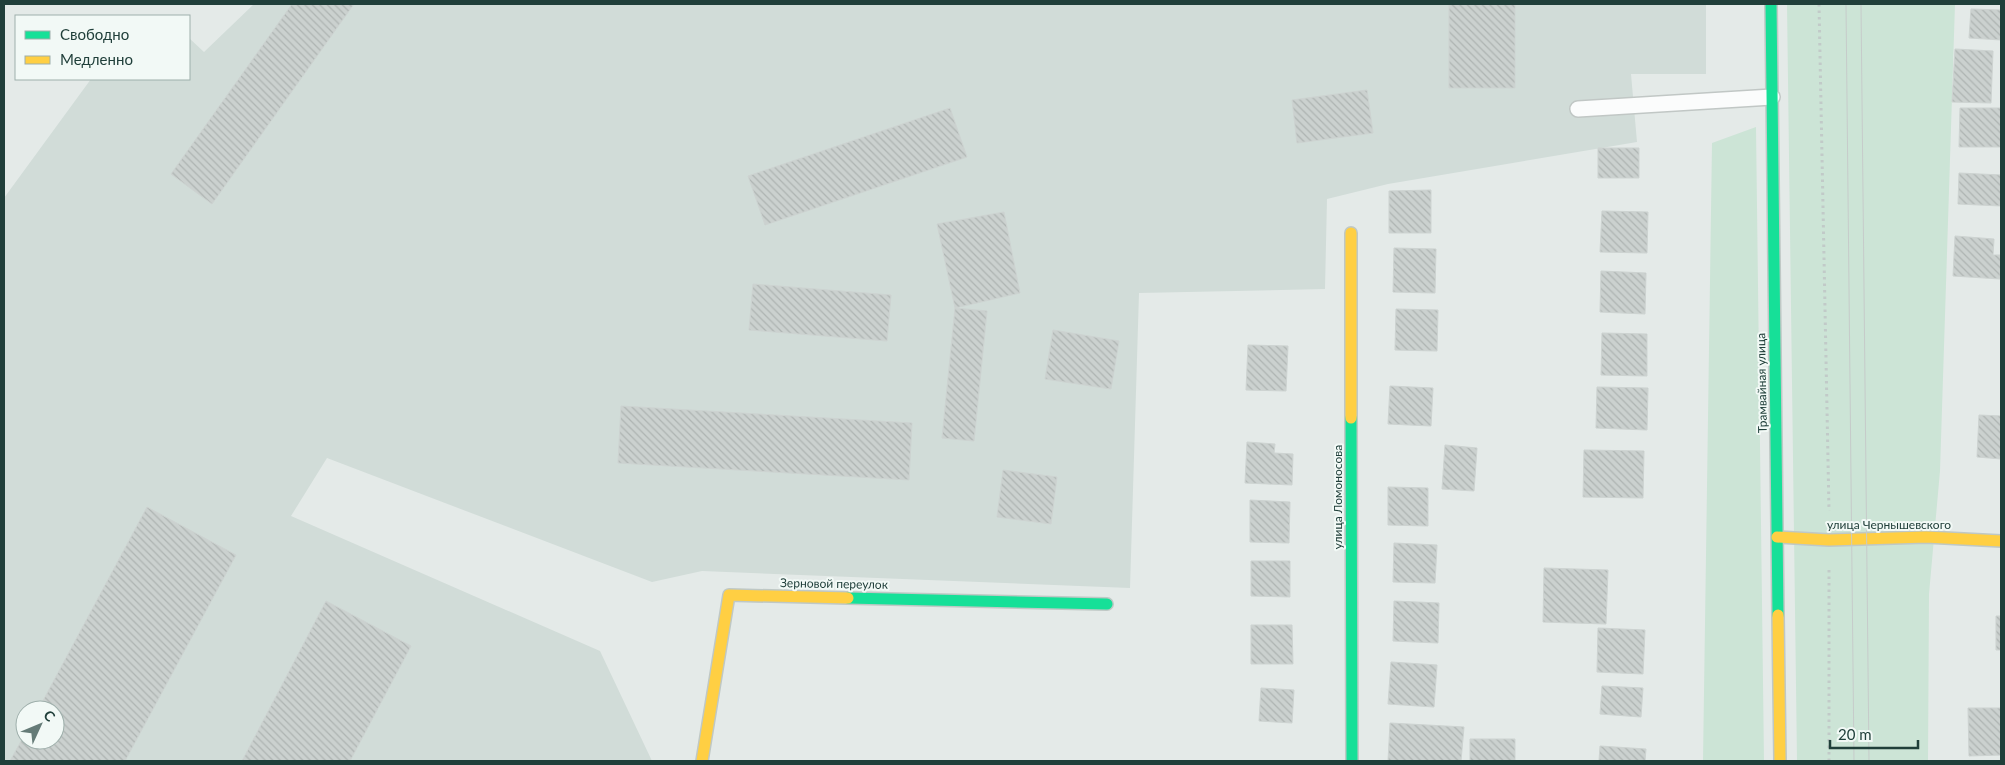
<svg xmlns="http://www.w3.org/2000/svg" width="2005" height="765" font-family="Lato,sans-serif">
<defs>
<pattern id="building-back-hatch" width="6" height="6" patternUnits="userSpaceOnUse" patternTransform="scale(1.25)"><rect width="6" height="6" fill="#cbd1cf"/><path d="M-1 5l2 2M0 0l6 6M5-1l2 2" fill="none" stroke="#aeb4b2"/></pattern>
</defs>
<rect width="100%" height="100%" fill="#e4eae8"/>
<path fill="#d1dcd8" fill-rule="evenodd" d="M254 4H1706V74H1631L1637 142 1388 184 1327 199 1325 289 1139 293 1130 588 702 571 652 582 327 458 291 516 600 651 652 761H4V198L91 79H189V38L204 52ZM25 710H55V740H25Z"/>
<path fill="#cce4d6" d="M1787 4H1955L1940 471 1929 594 1928 761H1797Z
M1756 127 1764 761H1703L1712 143Z"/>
<path fill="url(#building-back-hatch)" stroke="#cdd3d1" d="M292 4H354L212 204 171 174Z
M1449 4H1515V88H1449Z
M1971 9 2001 10V40L1969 38Z
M1955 49 1993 51 1991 103 1952 102Z
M1367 90 1373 133 1297 143 1292 100Z
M950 108 967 157 765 225 748 176Z
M1960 108H2001V147H1959Z
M1598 148H1639V178H1598Z
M1959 173 2001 175V206L1958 204Z
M1431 190V233H1389V191Z
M1602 211 1648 212 1647 253 1600 252Z
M1004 212 1020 293 955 308 937 224Z
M1955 236 1994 239 1993 255H2001L2000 279 1953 276Z
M1394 248 1436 249 1435 293 1393 292Z
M1601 271 1646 273 1645 314 1600 312Z
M753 284 891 295 887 341 749 330Z
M955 308 987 311 974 441 942 438Z
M1396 309 1438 310 1437 351 1395 350Z
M1053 330 1119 341 1111 389 1045 379Z
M1602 333 1647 334V376L1601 375Z
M1248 345 1288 346 1286 391 1246 390Z
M1390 386 1433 388 1431 426 1388 424Z
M1597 387 1648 388 1647 430 1596 428Z
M621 406 912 423 909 480 618 463Z
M1979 415 2001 416V459L1977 457Z
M1247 442 1275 444 1274 453 1293 454 1292 485 1245 483Z
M1445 445 1477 448 1474 491 1442 489Z
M1584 450 1644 451 1643 498 1583 497Z
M1003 470 1057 477 1051 524 997 517Z
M1388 487 1428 488V526L1388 525Z
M1250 500 1290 502 1289 543 1250 542Z
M147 507 236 555 125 761H10L25 734V740H55V710H38Z
M1394 543 1437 545 1435 583 1393 582Z
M1251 561H1290V597L1251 596Z
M1544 568 1608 570 1606 624 1543 622Z
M326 601 411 646 350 761H242Z
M1394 601 1439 603 1438 643 1393 641Z
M1996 616H2001V650H1996Z
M1251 625H1292L1293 664H1251Z
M1598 628 1645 630 1643 674 1597 672Z
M1391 662 1437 665 1434 707 1388 704Z
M1602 686 1643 688 1641 717 1600 714Z
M1261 688 1294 690 1292 723 1259 721Z
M1968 708H2001V755L1969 756Z
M1390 723 1464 727 1461 761H1388Z
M1470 739H1515V761H1470Z
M1600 746 1646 749 1645 761H1599Z"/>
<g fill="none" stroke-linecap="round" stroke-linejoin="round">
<g stroke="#c1c7c5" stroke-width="18">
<path id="lane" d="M1578 109 1772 97"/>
</g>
<g stroke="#bfc8c5" stroke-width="14">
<path id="fast" d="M1771 4 1778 615
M1351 418 1352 761
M848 598 1107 604"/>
</g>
<g stroke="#bfc8c5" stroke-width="14">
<path id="slow" d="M1351 233V418
M1777 537 1829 540 1926 537 2001 541
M1778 615 1780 761
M702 761 729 595 848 598"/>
</g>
<path stroke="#c1cac8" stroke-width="3" stroke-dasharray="2.5 4" stroke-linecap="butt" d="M1819 4 1829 511
M1829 761V569"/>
<use href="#lane" stroke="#fbfcfc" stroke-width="15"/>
<use href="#fast" stroke="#16e098" stroke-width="11"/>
<use href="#slow" stroke="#ffcf43" stroke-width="11"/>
<path stroke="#c6cbca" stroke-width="1" d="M1846 4 1854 761
M1861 4 1869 761"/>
</g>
<g text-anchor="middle" stroke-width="4" stroke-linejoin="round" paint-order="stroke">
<g font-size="12" fill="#203f3a" stroke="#f2f9f6">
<text transform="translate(1762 383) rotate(-91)" y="4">Трамвайная улица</text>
<text transform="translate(1338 497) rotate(-90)" y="4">улица Ломоносова</text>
<text x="1889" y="529">улица Чернышевского</text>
<text transform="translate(834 584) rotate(1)" y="4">Зерновой переулок</text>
</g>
</g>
<rect width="2005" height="765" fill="none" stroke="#203f3a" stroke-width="10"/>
<rect x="15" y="15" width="175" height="65" fill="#f2f9f6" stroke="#9eafab"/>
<rect x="25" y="31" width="25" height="8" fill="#16e098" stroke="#9eafab"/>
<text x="60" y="40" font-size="15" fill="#203f3a">Свободно</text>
<rect x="25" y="56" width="25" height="8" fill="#ffcf43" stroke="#9eafab"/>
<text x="60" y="65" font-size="15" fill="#203f3a">Медленно</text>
<g transform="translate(40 725) rotate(46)"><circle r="24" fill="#f2f9f6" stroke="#9eafab"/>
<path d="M0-4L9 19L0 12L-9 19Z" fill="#657b77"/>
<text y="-8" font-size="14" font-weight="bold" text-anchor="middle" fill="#203f3a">С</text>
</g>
<path d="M1830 740v8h88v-8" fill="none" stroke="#203f3a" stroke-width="2.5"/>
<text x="1838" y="740" font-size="15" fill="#203f3a" stroke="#f2f9f6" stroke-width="4" paint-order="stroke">20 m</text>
</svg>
